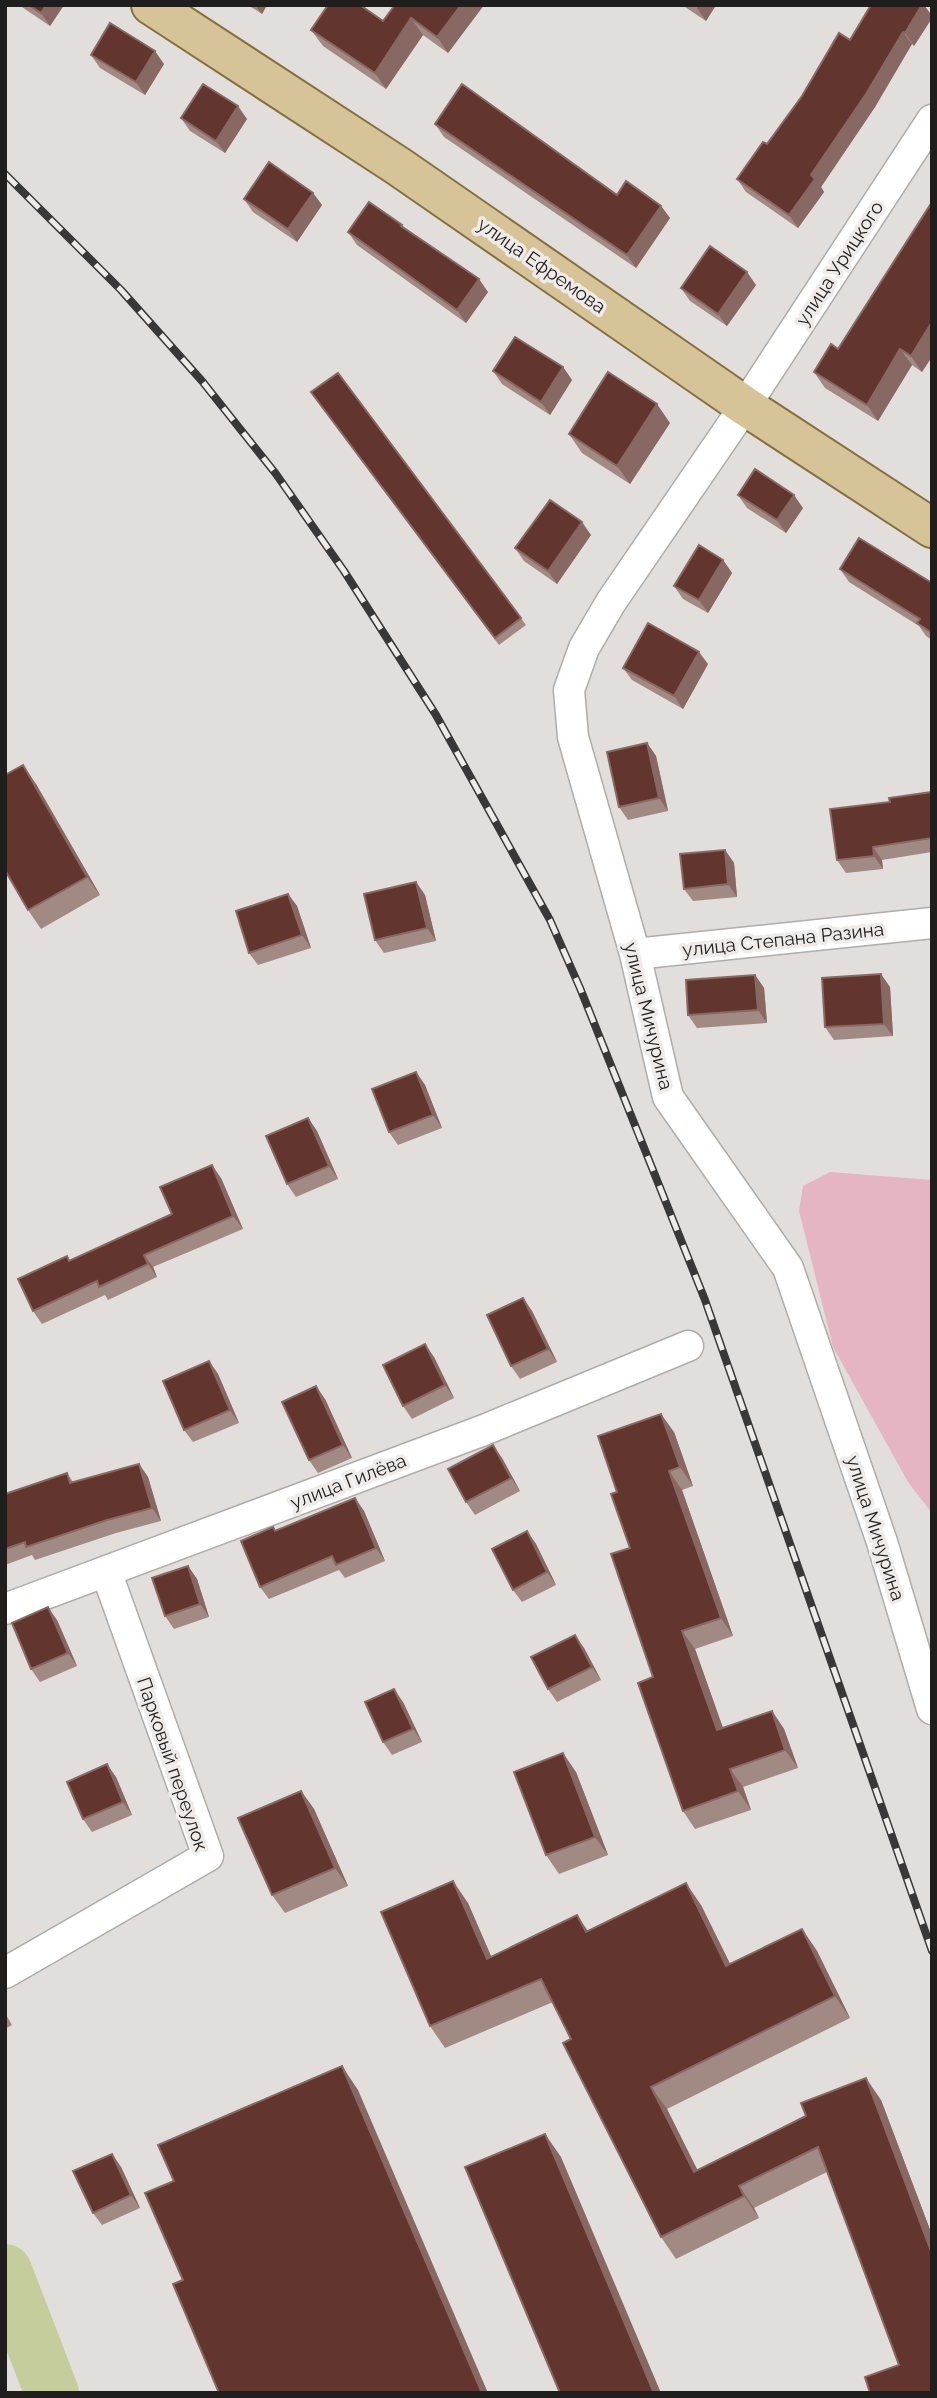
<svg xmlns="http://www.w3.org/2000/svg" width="937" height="2398" font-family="Raleway,sans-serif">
<rect width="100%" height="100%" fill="#e2dedb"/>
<path fill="#e5b5c1" d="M830 1172 932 1180V1513L908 1482 833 1347 799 1211 803 1186Z"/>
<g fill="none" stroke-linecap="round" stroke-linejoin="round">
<path stroke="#c5cd9c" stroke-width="54" d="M5 2271 52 2393"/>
<g stroke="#afaca9" stroke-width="33">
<path id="minor" d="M932 120 745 406 611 602 584 648 569 690 573 737 635 954 668 1097 788 1268 882 1542 932 1709
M635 954 932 923
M5 1609 484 1430 688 1346
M5 1973 208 1856 106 1571"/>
</g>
<g stroke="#846f40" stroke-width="42">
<path id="major" d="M151 5 398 166 745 406 932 528"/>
</g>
<use href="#minor" stroke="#fff" stroke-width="30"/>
<use href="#major" stroke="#d6c398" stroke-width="38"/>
<g stroke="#3a3837" stroke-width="8">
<path id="rail" d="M5 174 121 290 202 381 276 474 344 571 436 715 550 920 580 988 705 1300 932 1951"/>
</g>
<use href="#rail" stroke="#efebe9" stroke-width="5" stroke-dasharray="16" stroke-linecap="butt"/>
</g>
<path fill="#a28a84" d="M19 5H64L50 26Z
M248 5H267L262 14Z
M484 5 448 53 423 35 386 89 323 46 311 30 383 21Z
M682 5H716L706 21Z
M924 5 932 16V18L914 46 912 44 875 107 821 187 824 192 798 228 746 192 737 179 767 144 850 40Z
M91 55 164 64 145 95 100 68Z
M181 118 247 119 225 153 190 131Z
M435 124 617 195 661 206 670 218 636 268 444 137Z
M313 193 322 205 297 242 253 212 244 199Z
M932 202 922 372 912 365 878 421 825 388 814 372 838 349Z
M402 225 405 229 488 292 466 323 357 245 348 232Z
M756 285 727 326 690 301 681 288Z
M563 367 572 380 550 415 502 384 493 371Z
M338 373 526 625 499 645 311 392Z
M670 423 630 484 582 453 569 434Z
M738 495 803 508 786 533 747 508Z
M591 535 557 584 524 561 515 548Z
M723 560 732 573 708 613 683 599 674 586Z
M840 569 932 583V640L926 636 919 626 849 582Z
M708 664 683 709 632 680 623 668Z
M647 743 656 756 668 811 628 820 619 807Z
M36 784 100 895 41 929 28 910Z
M932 792V852L882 860 883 869 846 873 837 860 890 802Z
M725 850 734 863 737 897 693 901 684 889Z
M416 882 425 895 436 941 384 953 375 940Z
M288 894 297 906 311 948 258 965 249 953Z
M755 975 764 988 767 1023 697 1028 688 1015Z
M890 987 893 1036 834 1040 825 1027Z
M416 1072 425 1085 442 1128 398 1145 389 1132Z
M308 1118 317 1131 338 1179 296 1197 287 1184Z
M221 1178 243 1229 153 1267 157 1277 108 1300 105 1295 42 1324 33 1311 70 1261 172 1214Z
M523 1298 532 1311 557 1362 520 1379 511 1366Z
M434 1357 454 1398 412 1419 403 1406Z
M209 1361 218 1374 239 1423 193 1442 184 1430Z
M325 1399 352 1458 318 1473 309 1460Z
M674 1432 693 1486 682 1490 733 1636 695 1649 723 1728 772 1711 784 1729 798 1768 743 1787 751 1810 695 1829 683 1811 653 1677 630 1548Z
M502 1458 520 1491 475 1515 466 1502Z
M139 1464 148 1477 161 1521 116 1533 35 1560 32 1555 5 1565V1494L67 1473 73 1482Z
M355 1498 364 1511 385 1561 345 1578 339 1570 269 1599 260 1587 273 1527 276 1531Z
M527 1531 536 1544 556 1585 522 1602 513 1590Z
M188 1566 197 1579 209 1617 174 1629 165 1616Z
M57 1620 77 1666 40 1682 31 1669Z
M584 1648 601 1680 557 1702 548 1689Z
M403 1702 422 1742 392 1755 383 1742Z
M576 1772 608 1855 559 1874 546 1855Z
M116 1777 132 1815 92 1832 83 1819Z
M301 1791 314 1809 348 1886 285 1913 272 1895Z
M468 1903 491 1957 588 1931 701 1905 730 1964 802 1929 817 1951 850 2018 667 2109 697 2170 881 2100 932 2235V2393L899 2365 827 2172 754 2208 759 2218 676 2259 661 2237 571 2039 553 2002 445 2048 430 2026Z
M5 2013 12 2025 5 2029Z
M112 2154 121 2167 140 2208 102 2225 93 2213Z"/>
<path fill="#886862" d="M46 5H64L50 26 41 13Z
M255 5H267L262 14Z
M461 5H484L448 53 437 37Z
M698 5H716L706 21 697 8Z
M922 5H924L932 16V18L914 46 905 33Z
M411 18 423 35 386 89 375 73Z
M903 32 912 44 875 107 821 187 824 192 798 228 789 215 811 175Z
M155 51 164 64 145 95 136 82Z
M238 106 247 119 225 153 216 141Z
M313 193 322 205 297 242 288 229Z
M661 206 670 218 636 268 627 255Z
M747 272 756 285 727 326 718 314Z
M479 279 488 292 466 323 457 310Z
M932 322V357L922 372 911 356Z
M900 349 912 365 878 421 867 405Z
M563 367 572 380 550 415 541 402Z
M657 404 670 423 630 484 617 466Z
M794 495 803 508 786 533 777 520Z
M582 522 591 535 557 584 548 571Z
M723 560 732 573 708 613 699 600Z
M699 652 708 664 683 709 674 696Z
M647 743 656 756 668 811 659 798Z
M23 765 36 784 100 895 87 877Z
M873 847 882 860 883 869 874 856Z
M725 850 734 863 737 897 728 884Z
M416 882 425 895 436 941 427 928Z
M288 894 297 906 311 948 302 935Z
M881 974 890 987 893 1036 884 1024Z
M755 975 764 988 767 1023 758 1010Z
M416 1072 425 1085 442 1128 433 1115Z
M308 1118 317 1131 338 1179 329 1166Z
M212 1165 221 1178 243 1229 233 1216Z
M144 1255 153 1267 157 1277 148 1264Z
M523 1298 532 1311 557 1362 548 1349Z
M425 1344 434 1357 454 1398 445 1385Z
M209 1361 218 1374 239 1423 230 1410Z
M316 1386 325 1399 352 1458 343 1445Z
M661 1414 674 1432 693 1486 680 1467Z
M493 1445 502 1458 520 1491 511 1478Z
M139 1464 148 1477 161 1521 152 1508Z
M669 1471 682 1490 733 1636 721 1618Z
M355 1498 364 1511 385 1561 376 1548Z
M527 1531 536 1544 556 1585 547 1572Z
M188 1566 197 1579 209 1617 200 1604Z
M48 1607 57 1620 77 1666 68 1653Z
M682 1631 695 1649 730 1748 717 1730Z
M575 1635 584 1648 601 1680 592 1667Z
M394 1689 403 1702 422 1742 413 1729Z
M772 1711 784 1729 798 1768 785 1750Z
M563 1753 576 1772 608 1855 595 1837Z
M107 1764 116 1777 132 1815 123 1802Z
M730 1769 743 1787 751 1810 738 1791Z
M301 1791 314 1809 348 1886 335 1868Z
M453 1881 468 1903 502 1981 487 1959Z
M686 1883 701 1905 742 1988 726 1966Z
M577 1915 592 1937 586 1932Z
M802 1929 817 1951 850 2018 835 1996Z
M342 2066 358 2090 488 2393H482Z
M866 2078 881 2100 932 2235V2254Z
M651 2087 667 2109 709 2193 694 2172Z
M545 2134 561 2157 661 2393H654Z
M112 2154 121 2167 140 2208 131 2195Z
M739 2186 754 2208 759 2218 744 2196Z"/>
<path fill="#62352e" stroke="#886862" stroke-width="2" d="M29 5H46L41 13Z
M328 5H360L383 21 395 5H461L437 37 411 18 375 73 311 30Z
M871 5H922L905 33 903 32 866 94 811 175 815 179 789 215 737 179 763 142 767 144 802 96 839 33 850 40Z
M110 23 155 51 136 82 91 55Z
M203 84 238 106 216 141 181 118Z
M462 84 617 195 626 181 661 206 627 255 435 124Z
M269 162 313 193 288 229 244 199Z
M369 202 402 225 401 226 479 279 457 310 348 232Z
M932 202V322L911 356 900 349 867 405 814 372 831 344 838 349Z
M710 246 747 272 718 314 681 288Z
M515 337 563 367 541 402 493 371Z
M608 372 657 404 617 466 569 434Z
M338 373 521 618 495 638 311 392Z
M755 469 794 495 777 520 738 495Z
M550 500 582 522 548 571 515 548Z
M859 538 932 583V633L917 623 920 619 840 569Z
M699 545 723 560 699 600 674 586Z
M648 623 699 652 674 696 623 668Z
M647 743 659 798 619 807 607 752Z
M23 765 87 877 28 910 5 870V775Z
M932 792V838L873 847 874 856 837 860 830 809 890 802 889 798Z
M725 850 728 884 684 889 680 854Z
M416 882 427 928 375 940 364 894Z
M288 894 302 935 249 953 236 911Z
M881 974 884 1024 825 1027 822 978Z
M755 975 758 1010 688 1015 686 980Z
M416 1072 433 1115 389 1132 372 1089Z
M308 1118 329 1166 287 1184 266 1136Z
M212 1165 233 1216 144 1255 148 1264 99 1287 97 1281 33 1311 18 1279 67 1256 69 1261 172 1214 160 1187Z
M523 1298 548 1349 511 1366 487 1315Z
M425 1344 445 1385 403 1406 383 1365Z
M209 1361 230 1410 184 1430 163 1381Z
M316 1386 343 1445 309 1460 282 1402Z
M661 1414 680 1467 669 1471 721 1618 682 1631 717 1730 772 1711 785 1750 730 1769 738 1791 683 1811 638 1683 653 1677 611 1554 630 1548 611 1494 617 1492 598 1436Z
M493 1445 511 1478 466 1502 448 1469Z
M139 1464 152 1508 107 1520 26 1547 25 1542 5 1549V1494L67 1473 70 1483Z
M355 1498 376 1548 336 1565 332 1556 260 1587 241 1541 273 1527 275 1531Z
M527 1531 547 1572 513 1590 492 1549Z
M188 1566 200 1604 165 1616 152 1578Z
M48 1607 68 1653 31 1669 12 1623Z
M575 1635 592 1667 548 1689 531 1657Z
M394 1689 413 1729 383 1742 365 1702Z
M563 1753 595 1837 546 1855 514 1772Z
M107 1764 123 1802 83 1819 67 1782Z
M301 1791 335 1868 272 1895 238 1818Z
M453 1881 487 1959 577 1915 586 1932 686 1883 726 1966 802 1929 835 1996 651 2087 694 2172 806 2116 801 2103 866 2078 932 2254V2393H870L865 2377 899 2365 818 2147 739 2186 744 2196 661 2237 563 2043 571 2039 541 1979 430 2026 381 1912Z
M342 2066 482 2393H219L173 2284 183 2280 145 2193 174 2181 158 2145Z
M545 2134 654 2393H560L465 2167Z
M112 2154 131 2195 93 2213 73 2171Z"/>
<g text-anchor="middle" stroke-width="7" stroke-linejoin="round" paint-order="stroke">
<g font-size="19" fill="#201e1d" stroke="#efebe9">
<text transform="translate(839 263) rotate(-57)" y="7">улица Урицкого</text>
<text transform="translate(542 265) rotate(35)" y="7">улица Ефремова</text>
<text transform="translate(783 939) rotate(-6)" y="7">улица Степана Разина</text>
<text transform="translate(649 1016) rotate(76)" y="7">улица Мичурина</text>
<text transform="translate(348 1481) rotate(-21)" y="7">улица Гилёва</text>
<text transform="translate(876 1528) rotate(72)" y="7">улица Мичурина</text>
<text transform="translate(173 1764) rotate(71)" y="7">Парковый переулок</text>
</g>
</g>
<rect width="937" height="2398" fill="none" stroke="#201e1d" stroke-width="14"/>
</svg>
